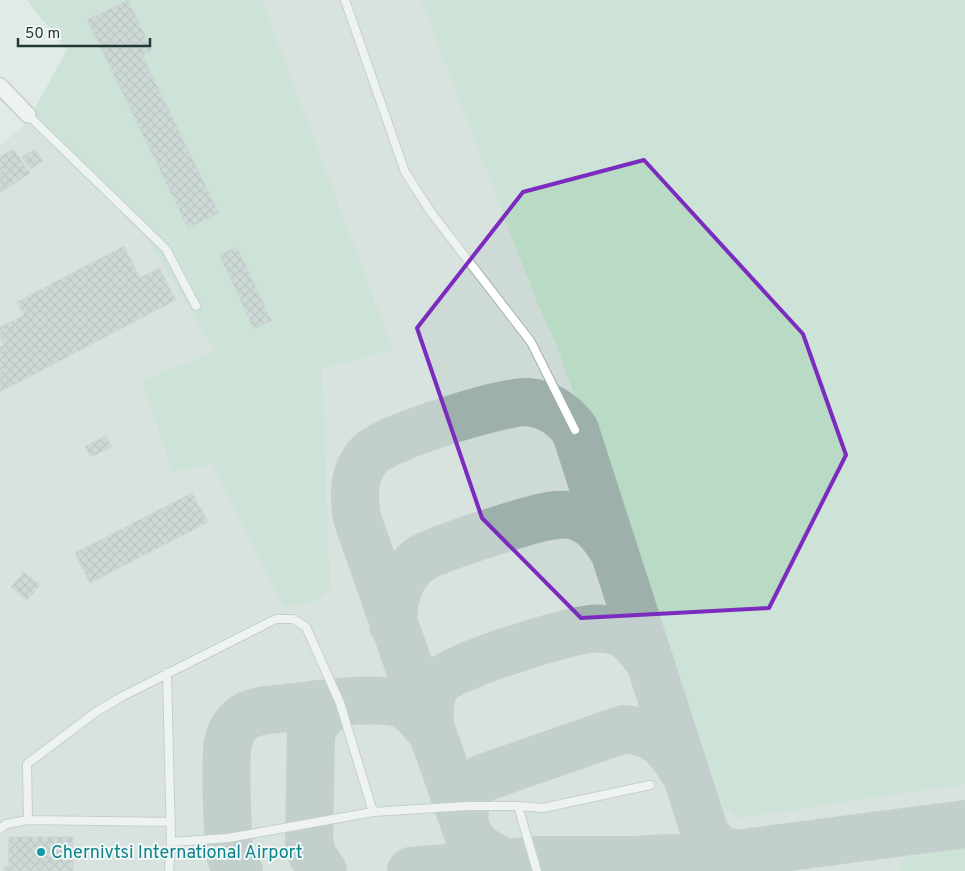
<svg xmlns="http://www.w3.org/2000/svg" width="965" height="871" font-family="Overpass,sans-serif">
<defs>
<pattern id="building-cross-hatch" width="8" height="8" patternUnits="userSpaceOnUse" patternTransform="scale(1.25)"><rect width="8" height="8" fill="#b5c5c0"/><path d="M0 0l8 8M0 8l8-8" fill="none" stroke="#93a19d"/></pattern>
</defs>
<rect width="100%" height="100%" fill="#e0eae7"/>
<path fill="#cedad6" d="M27 0H965V871H0V146L28 121 67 50Z"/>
<path fill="#b9dbc5" d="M27 0H262L393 350 322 368 330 589 317 601 284 607 212 464 173 472 142 381 215 351 148 239 28 121 67 50Z
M421 0H965V784L739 818 724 808 712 788 557 346 536 300Z
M965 848V871H899L907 857Z"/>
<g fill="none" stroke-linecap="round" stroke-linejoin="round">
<path stroke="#9eb0ac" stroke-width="48" d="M393 625C393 600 398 576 419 560 434 549 535 517 556 515 562 515 569 514 575 516 594 521 603 535 613 550
M431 732C429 715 427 695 440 681 456 665 564 632 590 629 599 628 612 629 620 632 633 638 641 651 650 662
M464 822C466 801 464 792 483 778L624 729C658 733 667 745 684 772
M505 863 478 848 468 834 357 518C353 495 353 472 370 454 386 437 503 401 528 402 548 404 563 414 575 430L704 830C711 845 720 850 735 854
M239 871C236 867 232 862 231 858 227 846 225 756 228 743 229 737 232 730 236 725 243 715 254 712 266 710 299 708 375 693 404 705 416 711 423 722 431 732
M323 871 312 855 309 842 311 731 323 713 340 703
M411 871 539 860H636L735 854 965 824"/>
</g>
<path fill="url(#building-cross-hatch)" stroke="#b3c4be" d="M128 0 152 50 142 55 219 213 188 228 87 20Z
M13 149 30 173 0 193V157Z
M35 149 43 161 30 169 22 157Z
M124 246 140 278 159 268 176 300 0 392V347L4 345 0 337V327L24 315 17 302Z
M237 247 272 321 254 329 219 255Z
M106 436 112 447 91 457 85 446Z
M192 493 208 522 90 583 75 553Z
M24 572 40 585 27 600 11 587Z
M9 837H73V871H4V867H8Z"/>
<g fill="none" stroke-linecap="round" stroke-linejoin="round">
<g stroke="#a3b2ae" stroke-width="10">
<path id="lane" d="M345 0 405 172 430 211 531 342 575 430
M28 115 166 249 196 306
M167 673 171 842 228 838 373 812 466 806H518L543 808 650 785
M518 806 537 871
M28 820 171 822
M0 829 6 824 28 820 27 764 96 712 123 696 276 619H293L306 627 340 703 373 812
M169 871 171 842"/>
</g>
<g stroke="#a3b2ae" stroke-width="18">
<path id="street" d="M0 86 28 115"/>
</g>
<use href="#lane" stroke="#fff" stroke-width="8"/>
<use href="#street" stroke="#fff" stroke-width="15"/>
</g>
<path d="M0 0H965V871H0ZM644 160 803 334 846 455 769 608 581 618 482 518 417 328 523 192Z" fill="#e0eae7" fill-opacity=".55" fill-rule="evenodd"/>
<path fill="none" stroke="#7b2cbf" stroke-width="4" stroke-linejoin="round" d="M644 160 803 334 846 455 769 608 581 618 482 518 417 328 523 192Z"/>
<circle fill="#0f9aa8" stroke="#f0f7f4" stroke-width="2" cx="41" cy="852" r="5"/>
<g text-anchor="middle" stroke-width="4" stroke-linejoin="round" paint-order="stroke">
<g font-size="18" fill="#0d838f" stroke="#f0f7f4" text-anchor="start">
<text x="51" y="858">Chernivtsi International Airport</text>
</g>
</g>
<path d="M18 38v8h132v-8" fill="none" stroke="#213a35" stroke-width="2.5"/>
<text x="25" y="38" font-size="15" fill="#213a35" stroke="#f0f7f4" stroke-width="4" paint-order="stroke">50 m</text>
</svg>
